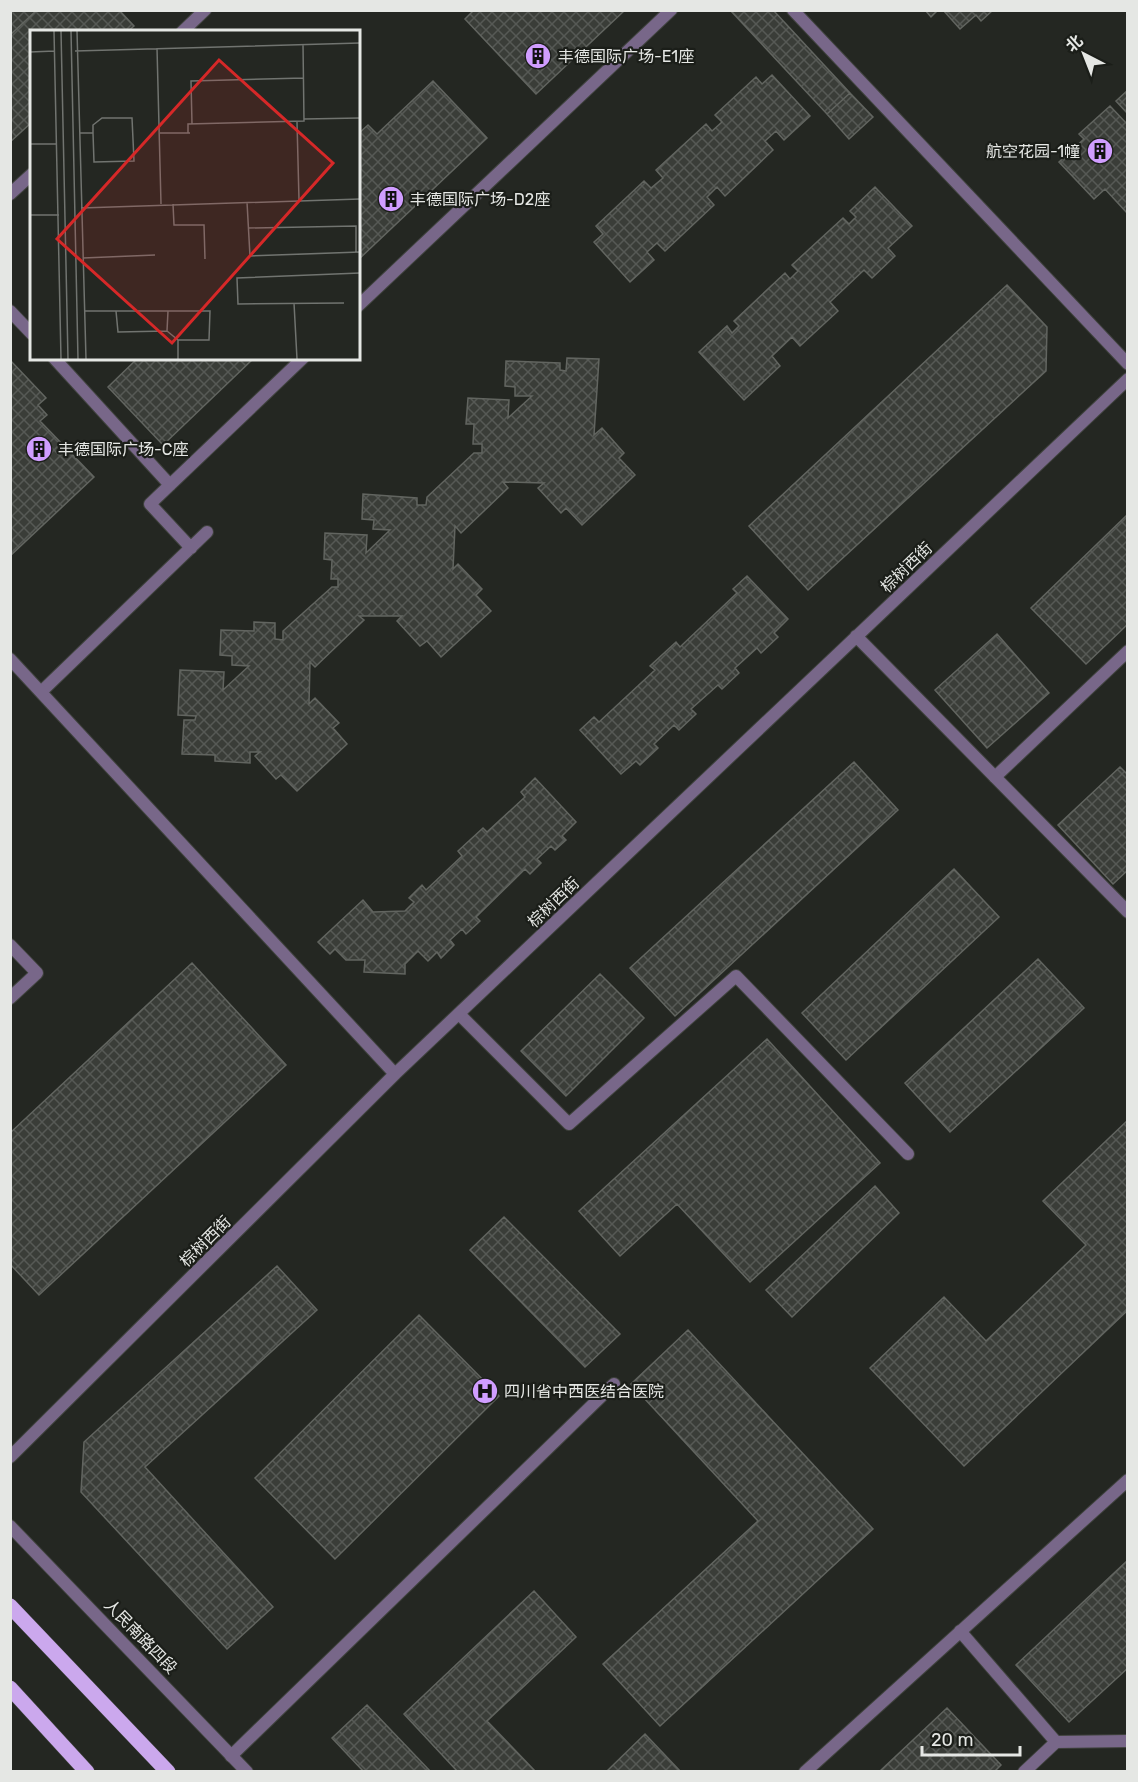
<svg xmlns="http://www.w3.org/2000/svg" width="1138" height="1782" font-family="Rubik,'Noto Sans SC',sans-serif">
<defs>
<pattern id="building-cross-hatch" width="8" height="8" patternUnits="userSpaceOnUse" patternTransform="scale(1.5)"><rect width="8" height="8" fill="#3a3d38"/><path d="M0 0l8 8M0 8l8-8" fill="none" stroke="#565955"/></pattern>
</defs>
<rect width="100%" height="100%" fill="#242722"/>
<path fill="url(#building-cross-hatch)" stroke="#626560" stroke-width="1.5" d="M10 10H37L10 35Z
M37 10H119L134 26 127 32H32V122L10 142V35Z
M474 10H625L536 94 465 19Z
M730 10H773L850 93 827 114Z
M925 10H938L931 17Z
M943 10H993L981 21 976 15 960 29Z
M772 75 810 116 784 140 776 131 765 141 773 150 725 196 717 187 707 197 714 205 665 251 657 243 647 252 654 260 630 282 594 242 603 234 596 226 644 181 651 188 663 178 656 170 706 124 712 131 722 122 715 115 756 77 762 84Z
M433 81 487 138 358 260V134L368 125 377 134Z
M1128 90V114L1116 101Z
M850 93 873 117 849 139 827 114Z
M1110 106 1128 125V214L1105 189 1094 199 1059 162 1084 139 1079 134Z
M875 187 912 226 888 248 895 256 872 278 864 270 830 302 838 311 800 346 792 337 772 356 780 366 744 400 699 352 727 326 732 333 739 326 734 321 785 273 790 279 798 271 792 265 843 218 849 224 856 217 850 211Z
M1007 285 1047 327 1046 371 808 590 749 526Z
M138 358H254L163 445 108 387Z
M567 358 599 359 594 435 602 428 624 453 619 458 635 475 582 525 566 508 561 513 538 488 544 483 503 482 508 488 461 533 455 526 453 569 458 564 482 589 476 595 491 611 441 657 427 641 420 646 397 621 402 616H359L364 620 315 667 310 662 309 704 315 698 339 723 333 728 347 744 297 791 281 775 276 779 255 756 260 752H250V763L215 761V755L182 754 184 720H195L196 716 178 715 180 670 224 672 223 690 249 666 232 665V656L220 655 221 630 254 631V622L275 623V639L283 640V631L332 587H338V579H331L332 560 324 559 325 533 367 535 366 553 390 530 373 529 374 520 362 519 363 494 417 498V505H426L427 497 474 453H482V444H473L474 424H466L468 398 509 400 508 418 532 396H515V387L505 386 506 361 560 363V370L566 371Z
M10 360 46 398 38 405 47 415 40 421 94 477 10 556Z
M1128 514V624L1086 664 1031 608Z
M747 576 788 619 774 633 778 637 761 653 757 648 735 668 739 673 722 689 718 685 691 709 696 714 679 730 674 725 654 744 658 748 640 765 636 761 621 774 580 730 594 717 599 722 655 670 650 666 676 642 680 647 737 593 733 589Z
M997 634 1049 693 987 748 935 690Z
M854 762 898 810 675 1016 630 968Z
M1120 767 1128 775V870L1113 884 1058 825Z
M535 778 576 822 562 836 566 840 555 850 551 846 537 859 541 863 530 874 525 869 476 917 480 921 466 934 462 929 450 940 454 945 441 958 437 952 428 961 418 951 405 964V974L364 972 365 960H346L335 949 330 954 318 942 363 900 373 912 405 911 414 902 409 898 422 885 426 890 462 856 458 851 483 828 487 832 525 797 521 792Z
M954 869 999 917 846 1060 802 1013Z
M1038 959 1084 1008 950 1132 905 1083Z
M192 963 286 1065 39 1295 10 1264V1133Z
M600 974 644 1018 566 1096 521 1051Z
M767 1039 880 1163 750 1282 677 1204 620 1256 579 1211Z
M1128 1120V1310L964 1466 870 1368 944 1297 986 1341 1086 1245 1043 1201Z
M875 1186 899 1213 792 1317 766 1290Z
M504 1217 620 1334 585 1367 470 1250Z
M277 1266 317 1310 145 1467 273 1607 227 1649 81 1492 84 1442Z
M419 1315 499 1396 335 1559 255 1478Z
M688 1330 873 1529 660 1726 603 1664 758 1521 631 1384Z
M1128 1560V1668L1069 1722 1016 1665Z
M534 1591 576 1637 487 1721 536 1772H458L404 1714Z
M367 1705 431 1772H364L332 1738Z
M947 1708 1001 1765 994 1772H879Z
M645 1734 681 1772H606Z"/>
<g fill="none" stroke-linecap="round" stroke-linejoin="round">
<g stroke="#3f423d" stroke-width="14">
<path id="service" d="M793 10 1128 364
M182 32 205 10
M10 194 32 174
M358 306 671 10
M10 311 32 334
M54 358 170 485
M191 548 150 504 303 358
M42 691 207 532
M995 777 1128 651
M10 945 37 973 10 998
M459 1014 569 1124 736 976 908 1154
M960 1631 1056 1742 1128 1741
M231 1756 614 1384
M805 1772 1128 1480
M1024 1772 1056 1742"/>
</g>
<g stroke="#3f423d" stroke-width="14">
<path id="minor" d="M856 636 1128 912
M10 659 395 1074
M10 1457 395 1074 1128 379"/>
</g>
<g stroke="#3f423d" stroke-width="14">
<path id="tertiary" d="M10 1526 247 1772"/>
</g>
<g stroke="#3f423d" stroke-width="16">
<path id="primary" d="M10 1606 168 1772
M10 1688 87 1772"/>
</g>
<use href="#service" stroke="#786789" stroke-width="12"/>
<use href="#minor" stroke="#786789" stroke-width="12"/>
<use href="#tertiary" stroke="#786789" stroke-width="12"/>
<use href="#primary" stroke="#cba8ed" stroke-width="15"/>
</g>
<defs>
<g id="building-disc" transform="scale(1.35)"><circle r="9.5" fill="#d09dff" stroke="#1b1e19"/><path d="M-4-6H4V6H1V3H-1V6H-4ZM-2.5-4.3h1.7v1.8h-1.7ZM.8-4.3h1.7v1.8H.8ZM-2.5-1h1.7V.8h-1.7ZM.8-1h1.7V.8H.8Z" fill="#111"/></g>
<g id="hospital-disc" transform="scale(1.35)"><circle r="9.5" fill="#d09dff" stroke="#1b1e19"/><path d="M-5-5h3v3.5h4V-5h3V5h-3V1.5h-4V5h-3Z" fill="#111"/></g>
</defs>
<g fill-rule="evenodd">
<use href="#building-disc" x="538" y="56"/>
<use href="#building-disc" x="1100" y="151"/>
<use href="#building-disc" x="391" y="199"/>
<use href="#building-disc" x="39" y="449"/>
<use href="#hospital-disc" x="485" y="1391"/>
</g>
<g text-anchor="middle" stroke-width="4.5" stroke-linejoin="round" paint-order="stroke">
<g font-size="16" fill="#e5e7e4" stroke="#1b1e19" text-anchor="start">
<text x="558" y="62">丰德国际广场-E1座</text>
<text x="1080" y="157" text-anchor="end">航空花园-1幢</text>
<text x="410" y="205">丰德国际广场-D2座</text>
<text x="58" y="455">丰德国际广场-C座</text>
<text x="504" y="1397">四川省中西医结合医院</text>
</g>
<g font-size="16" fill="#e5e7e4" stroke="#1b1e19">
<text transform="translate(906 567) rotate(-44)" y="6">棕树西街</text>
<text transform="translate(553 902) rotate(-44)" y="6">棕树西街</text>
<text transform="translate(205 1241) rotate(-45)" y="6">棕树西街</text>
<text transform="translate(141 1636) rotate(46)" y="6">人民南路四段</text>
</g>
</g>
<g transform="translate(30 30)">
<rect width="330" height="330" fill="#242722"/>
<path fill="none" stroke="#717470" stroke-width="1.5" d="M24 1 31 329M31 1 38 329M41 1 48 329M47 1 56 329M127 18 131 174M45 21 330 13M0 22 25 21M274 89 330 88M267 92 269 170M162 94 161 51 274 48M50 103H63V95L72 88H102L104 131 64 132 63 103M130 103H160M158 103V94L274 91 273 14M0 114H27M217 172 220 226 330 222M143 174 144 195H174L175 229M51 178 330 169M0 185H29M218 198 326 196V222M53 228 125 225M264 273 267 329M314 273 208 274 207 248 330 243M55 281H180L179 310H148V329M86 281 88 302 137 301M138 281 137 301 148 310"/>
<path fill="#d62828" fill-opacity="0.15" stroke="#d62828" stroke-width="3" d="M189 30 303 133 142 313 27 209Z"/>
<rect width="330" height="330" fill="none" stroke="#e5e7e4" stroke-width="3"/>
</g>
<rect width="1138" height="1782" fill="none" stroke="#e5e7e4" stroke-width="24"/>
<g transform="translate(1084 54) rotate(318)" stroke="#1b1e19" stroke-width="4.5" paint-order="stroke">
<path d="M0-4.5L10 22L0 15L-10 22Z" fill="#e5e7e4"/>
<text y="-9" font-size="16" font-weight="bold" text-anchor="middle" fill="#e5e7e4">北</text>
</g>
<path d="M922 1746v9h98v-9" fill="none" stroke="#e5e7e4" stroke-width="3"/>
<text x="931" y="1746" font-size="18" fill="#e5e7e4" stroke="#1b1e19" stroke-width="4.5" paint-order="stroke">20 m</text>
</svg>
